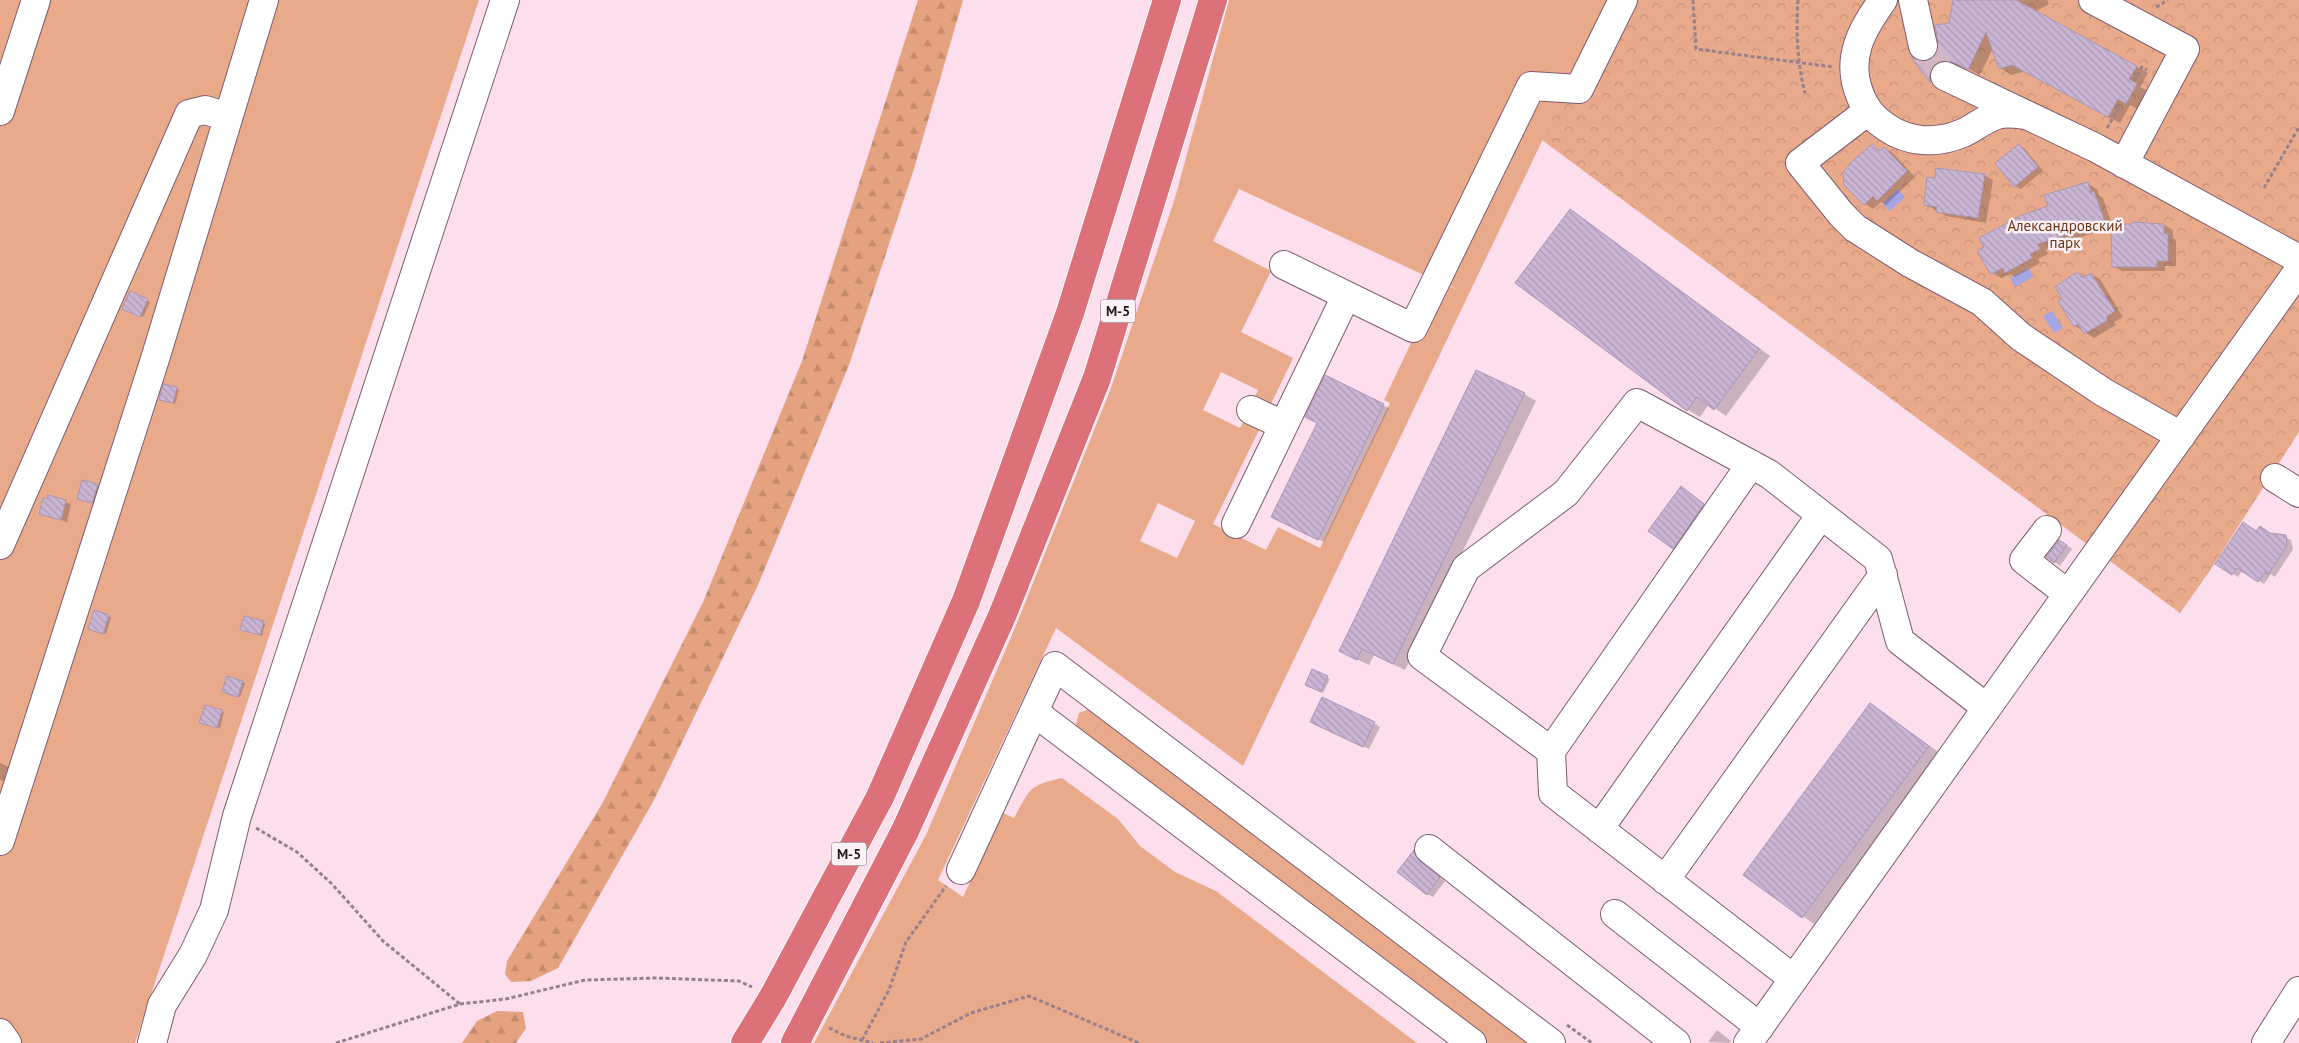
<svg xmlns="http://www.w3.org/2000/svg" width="2299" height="1043" font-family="'PT Sans',sans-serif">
<defs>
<pattern id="forest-firs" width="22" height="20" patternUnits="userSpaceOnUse" patternTransform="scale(1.25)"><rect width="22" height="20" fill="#e5a281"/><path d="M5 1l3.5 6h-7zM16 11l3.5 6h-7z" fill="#c48b6f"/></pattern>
<pattern id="park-crowns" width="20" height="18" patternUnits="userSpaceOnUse" patternTransform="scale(1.25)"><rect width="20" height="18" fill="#e9aa8c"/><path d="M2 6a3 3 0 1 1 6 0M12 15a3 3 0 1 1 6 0" fill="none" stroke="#c89278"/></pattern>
<pattern id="building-back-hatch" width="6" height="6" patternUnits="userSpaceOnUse" patternTransform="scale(1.25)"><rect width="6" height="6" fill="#cab5d4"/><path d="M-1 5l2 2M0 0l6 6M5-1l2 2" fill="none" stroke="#ad9bb6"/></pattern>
</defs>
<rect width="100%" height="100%" fill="#fcdeed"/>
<path fill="#e9aa8c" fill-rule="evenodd" d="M0 0H479L135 1043H0Z
M1229 0H1608L1572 76 1529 72 1428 277 1239 189 1213 241 1271 271 1241 332 1293 358 1269 408 1253 401 1258 390 1221 372 1203 410 1240 428 1246 417 1262 424 1213 524 1266 550 1278 527 1320 548 1390 403 1384 400 1419 326 1430 315 1449 286 1461 291 1446 284 1538 103 1565 93 1243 766 1056 628 938 880 963 897 1003 813 1014 818C1030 789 1029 785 1062 778L1118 819 1140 846 1175 872 1216 891 1417 1043H814L926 835 1015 628 1111 388 1175 198ZM1158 503 1195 521 1177 558 1140 541Z
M1092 708 1536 1043H1488L1079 733 1076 724 1079 713Z"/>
<path fill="url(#forest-firs)" d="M918 0H963L913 172 849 365 758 585 654 800 558 968 531 981 511 982 505 974 507 961 602 804 704 600 802 361Z
M497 1011 523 1012 526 1028 516 1043H462L477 1021Z"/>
<path fill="url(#park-crowns)" d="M1610 0H2299V432L2209 572 2180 613 1542 140Z"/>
<path fill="#a5a4e4" d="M1898 189 1905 197 1890 211 1883 204Z
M2029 268 2033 277 2015 287 2010 278Z
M2052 311 2063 328 2054 333 2043 316Z"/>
<path fill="#0003" d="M1954 0H2047L2049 4 2035 12 2148 73 2140 87 2148 91 2138 109 2130 105 2120 123 2025 71 2012 75 2000 68 1993 48 1980 75 1969 69 1956 66 1942 87 1932 82 1921 69 1919 62 1926 63 1935 58 1950 24Z
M2019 145 2025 149 2043 171 2021 189 2015 186Z
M1872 146 1881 151 1884 148 1893 153 1915 177 1886 205 1881 202 1873 209 1865 204Z
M1984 175 1993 180 1986 223 1946 216 1925 204Z
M2088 184 2097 189 2099 195 2103 198 2112 225H2164L2173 230V238L2176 240V266H2165V271H2122L2113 266 2112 227 2046 249 2048 254 2038 259 2040 263 2015 277 2010 274 2001 278 1992 273 2050 207Z
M1571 210 1770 356 1726 416 1709 404 1700 417 1688 410 1517 283Z
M2079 274 2085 278 2091 274 2100 279 2123 317 2114 322 2116 325 2094 338 2075 326Z
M131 293 150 302 143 317 126 310Z
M1326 377 1389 408 1324 542 1278 520 1319 423Z
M176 389 179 390 175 404 162 401Z
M1524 394 1536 401 1405 670 1374 655 1369 665 1352 657Z
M83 481 100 487 95 504 78 499Z
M1681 488 1712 509 1682 553 1673 548Z
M49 497 71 504 67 522 40 513Z
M2257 532 2285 537 2291 540 2293 549 2275 577 2271 574 2264 584 2243 570 2238 577 2233 574Z
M2065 544 2072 549 2060 566 2048 557Z
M109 616 111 618 106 634 92 630Z
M263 622 265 624 262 636 244 631Z
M1313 671 1330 679 1323 693 1306 685Z
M242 682 245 683 240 697 226 693Z
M1870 704 1940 753 1814 924 1745 875Z
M205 706 224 712 220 728 203 724Z
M1374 723 1380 727 1369 749 1317 725Z
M0 763 13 769 9 783 0 780Z
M1414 852 1420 855 1425 866 1445 881 1433 897 1427 894Z
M1717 1030 1731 1041 1729 1043 1708 1042Z"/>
<path fill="url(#building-back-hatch)" stroke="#aa96b4" d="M1953 0H2016L2137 66 2129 79 2137 84 2126 104 2118 99 2108 117 2012 65 1999 69 1986 32 1968 70 1956 63 1943 61 1936 63 1931 69 1929 77 1931 83 1920 70 1911 56 1918 61H1926L1934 57 1938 50V43L1935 25 1949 23Z
M1872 144 1879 151 1884 147 1907 171 1877 201 1873 196 1864 205 1844 185 1843 172 1850 165 1849 164Z
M2019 144 2038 167 2014 187 1995 163Z
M1936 168 1985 174 1978 218 1936 212 1937 207 1924 205 1927 177 1935 178Z
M2088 182 2091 193 2094 191 2105 222 2038 244 2040 249 2030 254 2032 258 2005 273 2003 268 1991 274 1988 270 1979 254 1978 250 1984 247 1979 238 2022 215 2048 206 2044 195Z
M1570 209 1759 349 1714 410 1697 397 1687 411 1515 283Z
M2132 222 2164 224V234H2168V261H2157V267H2112L2111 224H2132Z
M2075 273H2079L2082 278 2091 273 2115 311 2106 317 2108 320 2084 334 2078 324 2074 327 2058 301 2062 298 2055 287Z
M130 291 148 299 140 317 122 309Z
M1476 370 1525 393 1393 664 1362 649 1357 660 1339 651Z
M1325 375 1384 404 1318 540 1271 517 1317 423 1305 417Z
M163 384 177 387 173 403 159 400Z
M82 480 98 484 92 503 77 499Z
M1681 486 1704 504 1673 549 1648 531Z
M48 495 66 500 61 520 39 514 43 498 48 499Z
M2243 522 2256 531 2260 526 2270 533 2286 535 2287 546 2268 575 2265 572 2258 582 2237 568 2232 575 2215 564Z
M2059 540 2067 545 2054 563 2046 557Z
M94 610 109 615 103 634 88 629Z
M244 616 264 621 260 635 240 630Z
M1312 669 1328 676 1321 692 1305 685Z
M227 676 243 681 238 697 222 692Z
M1322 697 1375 722 1363 747 1310 722Z
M1870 703 1929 746 1802 918 1743 875Z
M205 705 222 710 217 728 199 723Z
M1414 850 1419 861 1440 877 1427 895 1397 872Z"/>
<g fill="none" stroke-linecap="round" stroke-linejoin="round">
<path stroke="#d1b6c4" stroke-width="28" stroke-dasharray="28 14" stroke-linecap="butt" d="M1923 46 1945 76"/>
<g stroke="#7d5d6e" stroke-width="30">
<path id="minor" d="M1883 0C1862 29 1845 58 1860 95 1865 109 1874 119 1886 127 1909 143 1937 144 1963 133 1974 128 1984 119 1997 115 2006 112 2017 114 2027 115
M1913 0 1923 46
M2093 0 2185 49 2124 164
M1945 76 2096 148 2299 259
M0 111 36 0
M1868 111 1800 163 1841 214 1855 228 1910 263 1982 302 2021 337 2103 392 2181 436
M1284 265 1413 328 1531 86 1579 89 1623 0
M1251 410 1283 425
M2275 478 2299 493
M1236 524 1346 296
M2047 530 2024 560 2068 594
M0 545 189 114 205 110 228 117
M1034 712 1472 1043
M1551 751 1751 464
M1599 829 1821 515
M0 841 155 359 264 0
M1429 849 1676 1043
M961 870 1055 666 1551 1043
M1665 880 1883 575
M1615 914 1760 1027
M1794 979 1553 793 1551 751 1422 656 1466 568 1566 493 1637 403 1769 474 1878 559 1900 641 1987 708
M0 1033 7 1043
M152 1043 162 1005 193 955 214 910 237 816 505 0
M1748 1043 2299 270
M2266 1043 2299 991"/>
</g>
<g stroke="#fff" stroke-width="30">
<path id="highway" d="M745 1043 773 997 880 797 966 601 1070 313 1167 0
M795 1043 905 831 1002 616 1097 378 1213 0"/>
</g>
<path stroke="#97818c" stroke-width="3" stroke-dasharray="4 2.5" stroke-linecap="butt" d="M1693 0 1696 49 1833 67
M1798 0C1796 31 1797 62 1805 93
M2156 7 2168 0
M2134 81 2142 67 2147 70
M2107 128 2121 104
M2264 188 2299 127
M256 828 297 852 332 884 383 941 460 1004
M1567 1025 1592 1043
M829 1028 846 1036 873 1043
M862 1040 889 990 906 942 946 886
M336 1043 460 1004 506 999 585 980 655 978 739 981 752 987
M880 1043 921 1039 971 1013 1029 996 1139 1043"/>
<use href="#minor" stroke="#fff" stroke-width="28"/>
<use href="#highway" stroke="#dd717a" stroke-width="28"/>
</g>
<g text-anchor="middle" stroke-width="5" stroke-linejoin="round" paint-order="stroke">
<g fill="#faf2f6" stroke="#64595f" stroke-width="1">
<rect x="1100.5" y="299.5" width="35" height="23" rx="4"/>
<rect x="831.5" y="842.5" width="35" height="23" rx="4"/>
</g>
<g font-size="14" font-weight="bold" fill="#24171e">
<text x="1118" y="316">М-5</text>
<text x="849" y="859">М-5</text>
</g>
<g font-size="15" fill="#713411" stroke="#faf2f6">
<text x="2065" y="231">Александровский<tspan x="2065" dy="17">парк</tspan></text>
</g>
</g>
</svg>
